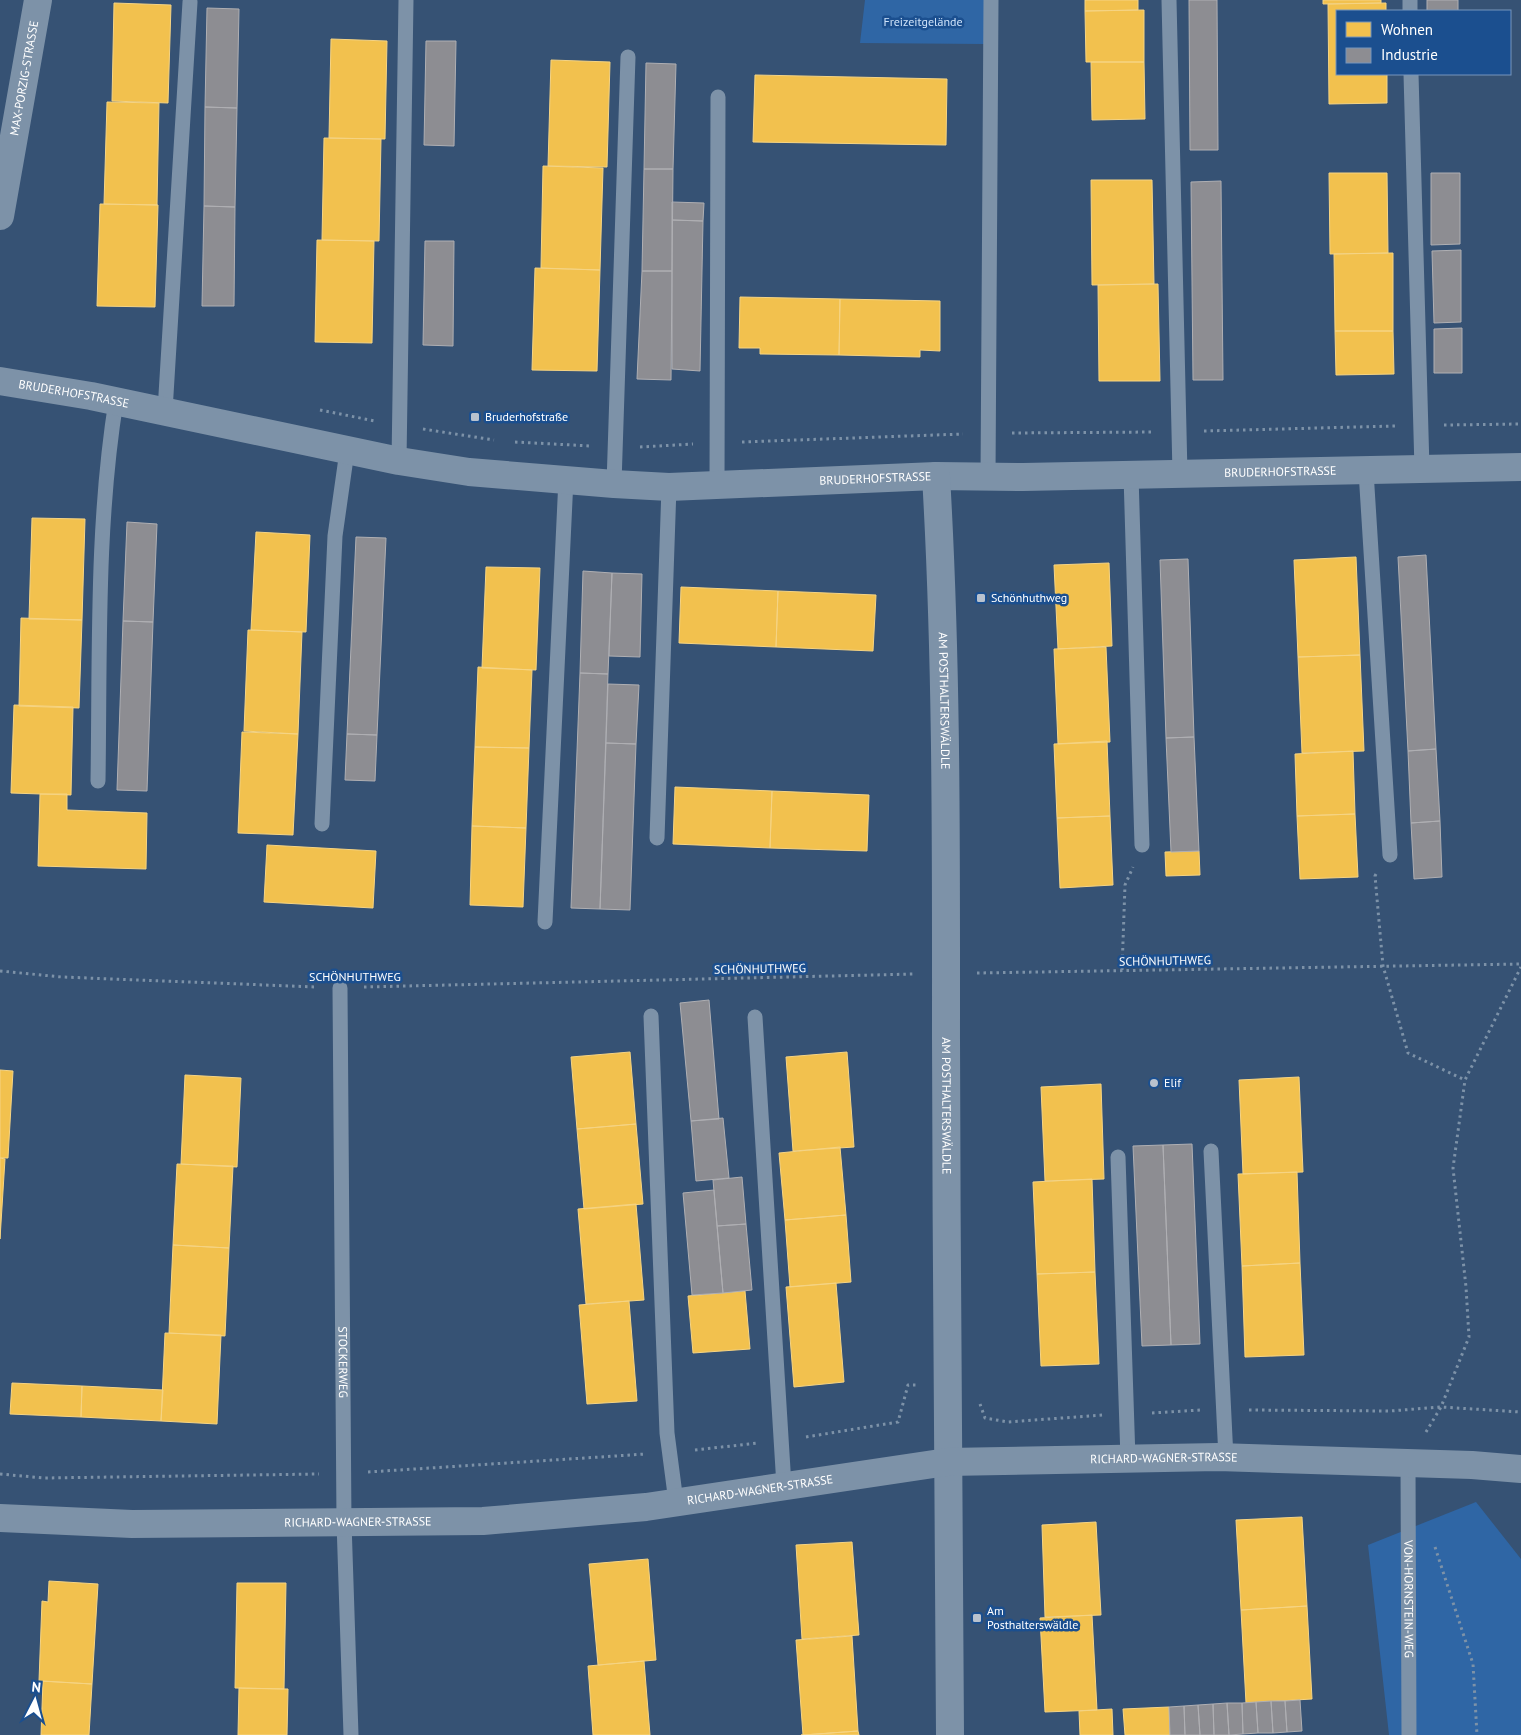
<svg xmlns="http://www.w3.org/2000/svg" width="1521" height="1735" font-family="'PT Sans',sans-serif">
<rect width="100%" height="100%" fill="#365274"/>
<path fill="#2f66a5" d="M865 0H985L984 44 860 43Z
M1476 1502 1521 1559V1735H1389L1368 1545Z"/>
<path fill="#f2c14e" stroke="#f6d483" d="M1085 0H1138V10L1085 11Z
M1323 0H1381V3L1323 4Z
M114 3 171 5 168 103 112 101Z
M1386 3V11H1337V74H1387V103L1329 104 1328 4Z
M1144 10V62H1086L1085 11Z
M331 39 387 41 385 139 329 138Z
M551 60 610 62 607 167 548 166Z
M1091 62H1144L1145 119 1092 120Z
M755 75 947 79 946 145 753 142Z
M107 102 159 103 157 205 104 204Z
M324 138 381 139 379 241 322 240Z
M543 166 603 168 600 270 541 268Z
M1329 173H1387L1388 253 1330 254Z
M1091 180H1152L1154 284 1092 285Z
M100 204 158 205 155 307 97 306Z
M317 240 374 241 372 343 315 342Z
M1393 253V331H1335L1334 254Z
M535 268 600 270 597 371 532 370Z
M1158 284 1160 381H1099L1098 285Z
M740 297 840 299 839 355 760 354V348H739Z
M840 299 940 301V351L920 350V357L839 355Z
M1335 331H1393L1394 374 1336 375Z
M32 518 85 519 82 620 29 619Z
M256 532 310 535 306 632 251 630Z
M1356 557 1360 655 1298 657 1294 560Z
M1109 563 1112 646 1058 649 1054 565Z
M486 567 540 568 536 670 482 668Z
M681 587 778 591 776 647 679 643Z
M778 591 876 595 873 651 776 647Z
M21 618 82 620 79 708 19 706Z
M248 630 302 632 298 734 244 731Z
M1106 647 1110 742 1058 744 1054 649Z
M1360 655 1364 751 1302 753 1298 657Z
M478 667 532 670 529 748 475 747Z
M14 705 73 707 71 795 11 793Z
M242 732 298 734 293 835 238 833Z
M1107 741 1110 816 1057 818 1054 744Z
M475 747 529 748 526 828 472 826Z
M1353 751 1355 814 1297 816 1295 754Z
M675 787 772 791 770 848 673 844Z
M772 791 869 795 867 851 770 848Z
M40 794H67V810L147 813 146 869 38 866Z
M1355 814 1358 877 1300 879 1297 816Z
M1110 816 1113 885 1060 888 1057 818Z
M472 826 526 828 523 907 470 905Z
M267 845 376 851 373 908 264 902Z
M1199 851 1200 875 1166 876 1165 852Z
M630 1052 636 1124 577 1129 571 1057Z
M847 1052 854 1147 793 1151 786 1057Z
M0 1070 13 1071 8 1158H0Z
M185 1075 241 1078 237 1167 181 1164Z
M1299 1077 1303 1172 1243 1174 1239 1080Z
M1101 1084 1104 1179 1045 1181 1041 1087Z
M636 1124 643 1204 584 1209 577 1129Z
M840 1147 846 1215 785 1220 779 1153Z
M0 1158 5 1159 0 1239Z
M177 1164 233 1166 229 1248 173 1245Z
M1297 1172 1300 1263 1242 1266 1238 1174Z
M1092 1179 1095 1272 1037 1274 1033 1182Z
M636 1204 644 1300 586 1304 578 1209Z
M846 1215 851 1282 790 1287 785 1220Z
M173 1245 229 1248 225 1336 169 1333Z
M1300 1263 1304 1355 1245 1357 1242 1266Z
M1095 1272 1099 1364 1041 1366 1037 1274Z
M836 1283 844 1382 794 1387 786 1287Z
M745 1291 750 1349 693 1353 688 1296Z
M629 1301 637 1401 587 1404 579 1305Z
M165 1333 221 1335 217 1424 161 1421Z
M12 1383 82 1386 81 1417 10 1414Z
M82 1386 163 1390 161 1421 81 1417Z
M1302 1517 1307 1606 1241 1610 1236 1520Z
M1096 1522 1101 1615 1045 1617 1042 1525Z
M852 1542 859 1635 802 1639 796 1545Z
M648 1559 656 1660 598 1665 589 1564Z
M49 1581 98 1584 92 1684 39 1681 42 1601 48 1602Z
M237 1583H286L284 1689 235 1688Z
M1307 1606 1312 1699 1246 1703 1241 1610Z
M1092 1615 1097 1710 1045 1712 1040 1618Z
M852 1636 858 1731 803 1735 796 1640Z
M644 1661 650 1735H593L588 1666Z
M43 1681 92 1684 89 1735H41Z
M239 1688 288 1689 287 1735H238Z
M1169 1707 1170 1735H1125L1123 1709Z
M1112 1709 1113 1735H1080L1079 1711Z
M858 1731 859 1735H801H803Z"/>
<path fill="#8d8d92" stroke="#afafb3" d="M1189 0H1217L1218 150H1190Z
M1427 0H1458V11H1427Z
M207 8 239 9 237 108 205 107Z
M426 41H456L454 146 424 145Z
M646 63 676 64 673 169H644Z
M205 107 237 108 235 207 204 206Z
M644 169H673L672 271H642Z
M1431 173H1460V244L1431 245Z
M1221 181 1223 380H1193L1191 182Z
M672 202 704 203 703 221 672 220Z
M204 206 235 207 234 306H202Z
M672 220 703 221 700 371 672 369Z
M425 241H454L453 346 423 345Z
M1461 250V322L1434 323 1432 251Z
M642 271H672L671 380 637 379Z
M1462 328V373H1434V329Z
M127 522 157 524 153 622 123 621Z
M356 537 386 538 377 735 347 734Z
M1426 555 1436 749 1408 751 1398 557Z
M1188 559 1194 737 1166 738 1160 560Z
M583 571 612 573 608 674 580 673Z
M612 573 642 574 640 657 609 656Z
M123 621 153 622 147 791 117 790Z
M580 673 608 674 600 909 571 908Z
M608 684 639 685 636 744 606 743Z
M347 734 377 735 375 781 345 780Z
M1194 737 1199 851 1171 852 1166 738Z
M606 743 636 744 630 910 600 909Z
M1436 749 1440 821 1411 823 1408 751Z
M1440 821 1442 877 1414 879 1411 823Z
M709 1000 719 1119 691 1121 680 1003Z
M723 1118 729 1178 696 1181 691 1121Z
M1192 1144 1200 1344 1171 1345 1163 1145Z
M1163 1145 1171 1345 1142 1346 1133 1146Z
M742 1177 746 1224 717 1226 713 1180Z
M714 1190 723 1293 692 1295 683 1193Z
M746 1224 752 1290 723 1293 717 1226Z
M1300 1700 1302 1731 1287 1732 1285 1701Z
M1271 1701H1285L1287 1732 1273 1733Z
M1271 1701 1273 1733H1258L1256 1702Z
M1256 1702 1258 1733 1243 1734 1242 1703Z
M1227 1703H1242L1243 1734 1229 1735Z
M1227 1703 1229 1735H1214L1213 1704Z
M1213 1704 1214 1735H1200L1198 1705Z
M1198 1705 1200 1735H1185L1184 1706Z
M1184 1706 1185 1735H1170L1169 1707Z"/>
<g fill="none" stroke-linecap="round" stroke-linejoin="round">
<path stroke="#7d92a8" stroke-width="3" stroke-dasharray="2.5 4" stroke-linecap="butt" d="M320 410 375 421
M1444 425 1521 424
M423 429 494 440
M1204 431 1395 426
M1012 433 1155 432
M515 442 591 446
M742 442 963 434
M640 447 693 444
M1376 874 1375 876 1383 966 1408 1053 1465 1080
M1122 970 1125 885 1133 867
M0 971 62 977 316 987
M977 973 1521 964
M364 987 915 974
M980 1404 985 1418 1008 1422 1103 1415
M1249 1410 1390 1411 1441 1407 1521 1412
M1152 1413 1200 1410
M1426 1432 1441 1407 1469 1337 1466 1287 1453 1168 1465 1080 1521 967
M806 1437 898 1422 908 1385H916
M695 1450 758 1443
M368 1472 646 1454
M0 1474 44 1478 319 1474
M1435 1547 1473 1664 1477 1735"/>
<g stroke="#7d92a8" stroke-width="15">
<path d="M1169 0 1180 474"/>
<path d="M1410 0V11"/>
<path d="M1411 74 1422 469"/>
<path d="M165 411 190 2"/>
<path d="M399 461 406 0"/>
<path d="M1366 471 1390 855"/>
<path d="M1131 475 1142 845"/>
<path d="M988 477 991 0"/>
<path d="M614 484 628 57"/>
<path d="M717 485 718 97"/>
<path d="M98 781C100 654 96 526 116 401"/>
<path d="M322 824 335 536 347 451"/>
<path d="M657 838 669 487"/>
<path d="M545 922 566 479"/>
<path id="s1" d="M340 988 344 1522 351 1735"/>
<path d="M651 1016 667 1433 676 1502"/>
<path d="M755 1017 784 1486"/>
<path d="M1211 1151 1226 1458"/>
<path d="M1118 1157 1128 1459"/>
<path id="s2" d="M1408 1463 1409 1735"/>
</g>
<g stroke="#7d92a8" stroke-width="28">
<path id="s3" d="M0 216 38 0"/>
<path id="s4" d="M0 381 91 396 399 461 469 472 614 484 669 487 936 476 1023 477 1521 467"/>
<path id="s5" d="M936 476C947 664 946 851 946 1039 947 1271 947 1503 950 1735"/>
<path id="s6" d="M0 1518 132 1524 483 1521 646 1507 947 1462 1218 1457 1472 1465 1521 1469"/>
</g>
</g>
<g fill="#b9c2ce" stroke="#1b4f8f" stroke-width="2">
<rect x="470" y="412" width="10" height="10" rx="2.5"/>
<rect x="976" y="593" width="10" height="10" rx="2.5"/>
<circle cx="1154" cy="1083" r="5"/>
<rect x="972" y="1613" width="10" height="10" rx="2.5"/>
</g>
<g text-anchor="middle" stroke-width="5" stroke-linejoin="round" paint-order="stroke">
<g font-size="12" fill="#cfe3fa" stroke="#1b4f8f">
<text x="923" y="26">Freizeitgelände</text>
</g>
<g font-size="12" fill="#fff" stroke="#1b4f8f">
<text dy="4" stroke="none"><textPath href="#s3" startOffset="140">MAX-PORZIG-STRASSE</textPath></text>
<text dy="4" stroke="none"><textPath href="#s4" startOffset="75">BRUDERHOFSTRASSE</textPath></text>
<text dy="4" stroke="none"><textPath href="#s4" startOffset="1290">BRUDERHOFSTRASSE</textPath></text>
<text dy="4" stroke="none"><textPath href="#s4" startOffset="885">BRUDERHOFSTRASSE</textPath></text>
<text dy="4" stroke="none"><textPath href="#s5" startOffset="225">AM POSTHALTERSWÄLDLE</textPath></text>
<text transform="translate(1165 961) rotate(-1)" y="4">SCHÖNHUTHWEG</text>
<text transform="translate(760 969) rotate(-1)" y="4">SCHÖNHUTHWEG</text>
<text x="355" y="981">SCHÖNHUTHWEG</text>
<text dy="4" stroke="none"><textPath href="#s5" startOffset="630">AM POSTHALTERSWÄLDLE</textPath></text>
<text dy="4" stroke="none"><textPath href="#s1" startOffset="374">STOCKERWEG</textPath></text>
<text dy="4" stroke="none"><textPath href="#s6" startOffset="1168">RICHARD-WAGNER-STRASSE</textPath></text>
<text dy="4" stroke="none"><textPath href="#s6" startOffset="762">RICHARD-WAGNER-STRASSE</textPath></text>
<text dy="4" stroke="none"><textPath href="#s6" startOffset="358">RICHARD-WAGNER-STRASSE</textPath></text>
<text dy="4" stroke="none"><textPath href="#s2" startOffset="136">VON-HORNSTEIN-WEG</textPath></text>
</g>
<g font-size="12" fill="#fff" stroke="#1b4f8f" text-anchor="start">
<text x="485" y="421">Bruderhofstraße</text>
<text x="991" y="602">Schönhuthweg</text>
<text x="1164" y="1087">Elif</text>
<text x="987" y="1615">Am<tspan x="987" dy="14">Posthalterswäldle</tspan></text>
</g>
</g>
<rect x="1336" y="10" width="175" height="65" fill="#1b4f8f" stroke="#7695bc"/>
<rect x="1346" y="22" width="25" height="15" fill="#f2c14e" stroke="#7695bc"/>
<text x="1381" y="35" font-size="15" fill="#ffffff">Wohnen</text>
<rect x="1346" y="48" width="25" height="15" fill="#8d8d92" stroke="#7695bc"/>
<text x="1381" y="60" font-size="15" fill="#ffffff">Industrie</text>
<g transform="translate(35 1700) rotate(6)" stroke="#1b4f8f" stroke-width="4" paint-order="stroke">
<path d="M0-4L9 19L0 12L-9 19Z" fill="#ffffff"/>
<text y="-8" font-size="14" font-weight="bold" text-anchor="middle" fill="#ffffff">N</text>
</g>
</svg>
